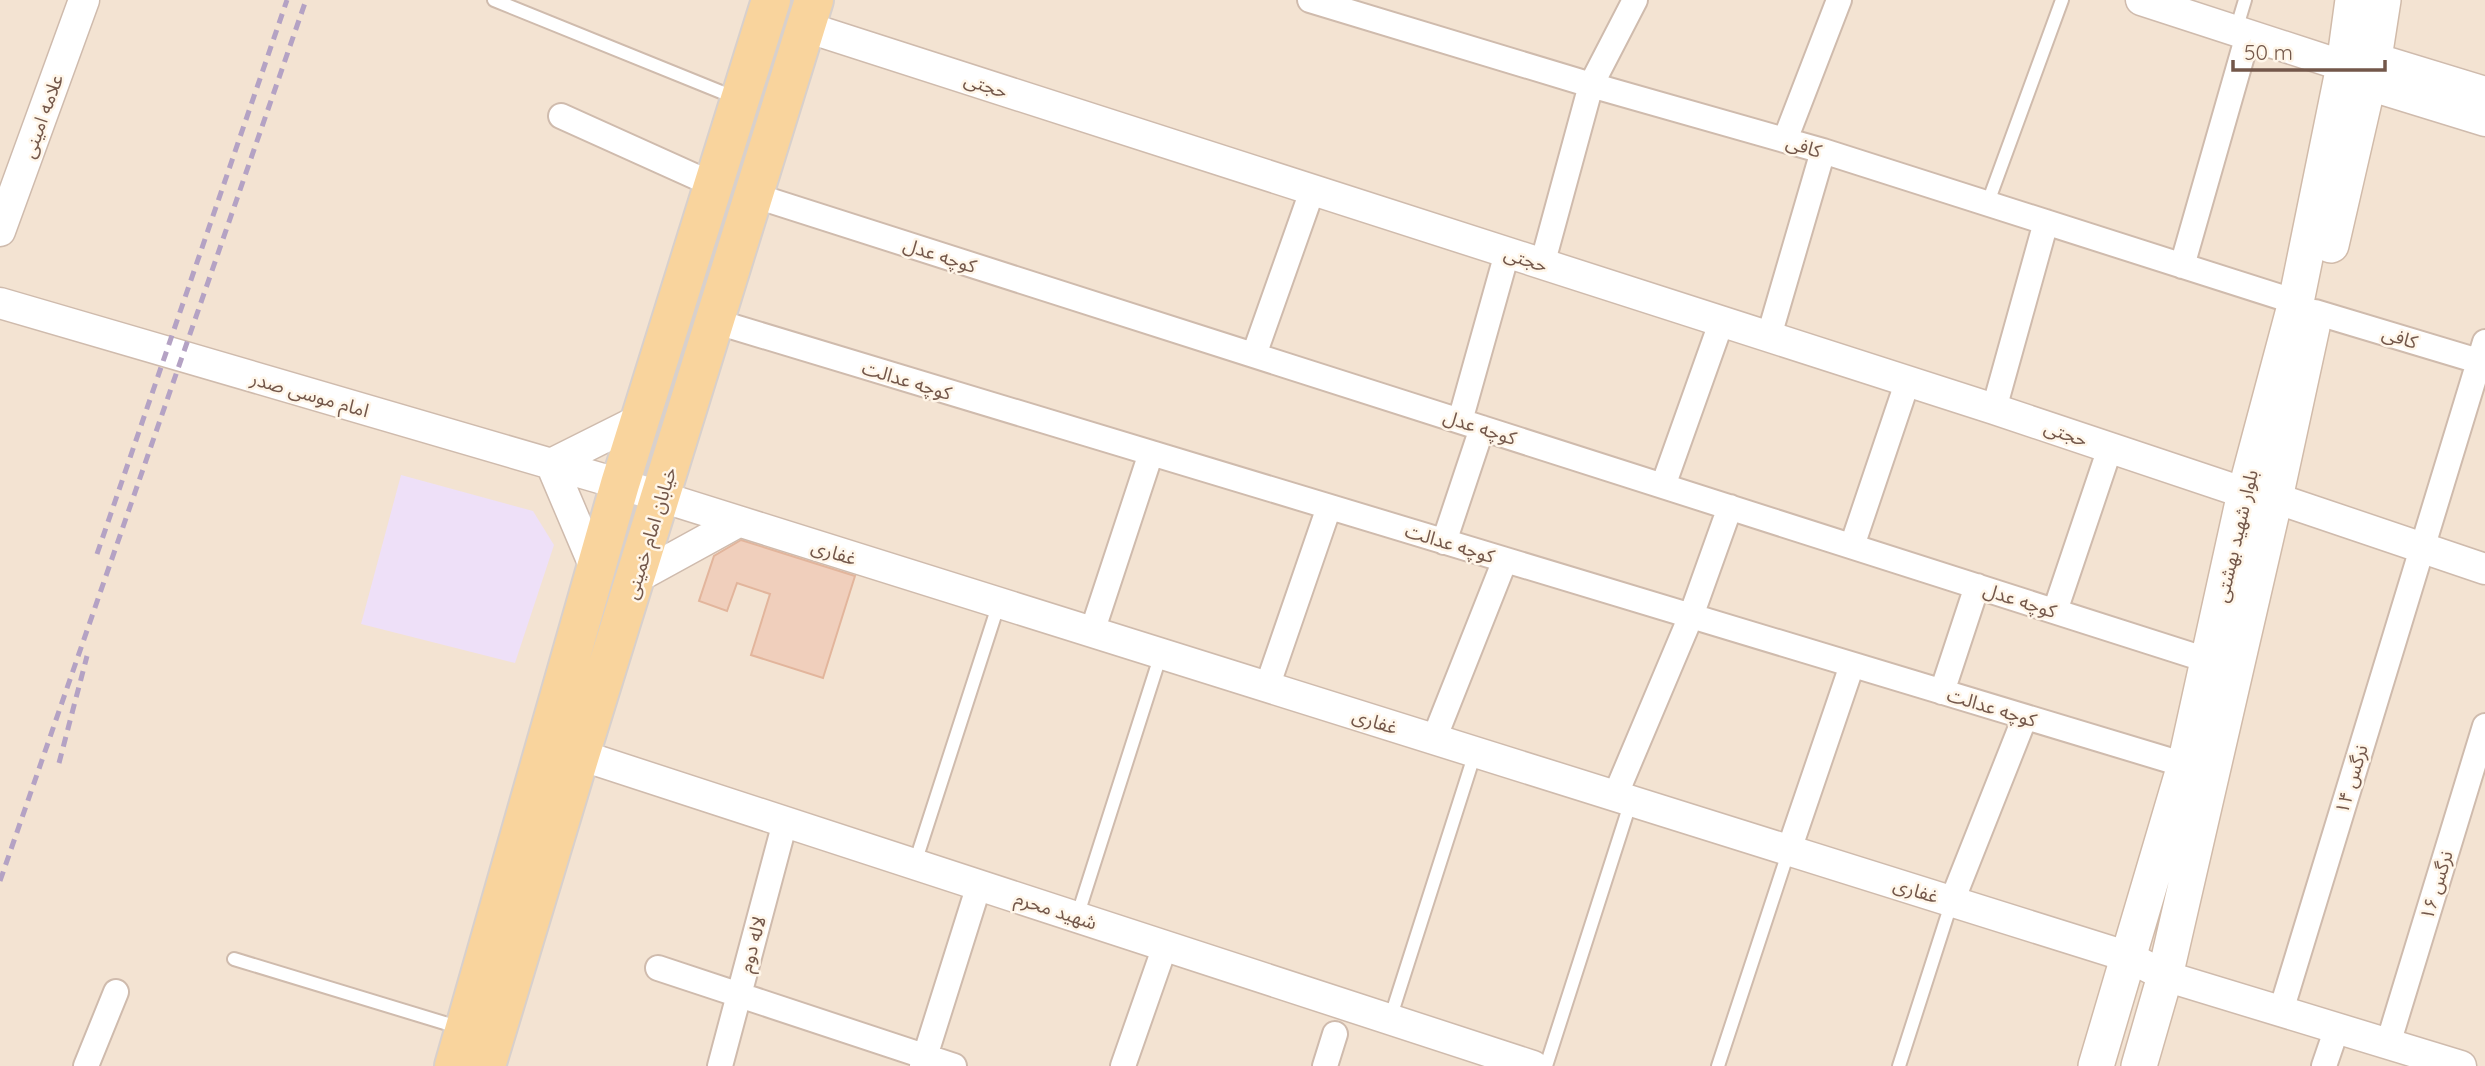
<svg xmlns="http://www.w3.org/2000/svg" width="2485" height="1066" font-family="Quicksand,'Noto Sans Arabic',sans-serif">
<rect width="100%" height="100%" fill="#fcf1e3"/>
<path fill="#f3e3d2" d="M0 0H2485V1066H0Z"/>
<path fill="#eee0f8" d="M401 475 533 511 554 545 515 663 361 624Z"/>
<path fill="#f0cfbc" stroke="#e2b59c" stroke-width="2" d="M741 540 855 576 823 678 751 655 770 594 737 583 727 611 699 601 714 556Z"/>
<g fill="none" stroke-linecap="round" stroke-linejoin="round">
<g stroke="#cfbbad" stroke-width="16">
<path id="service" d="M494 0 736 98
M2236 30 2245 0
M1987 205 2062 0
M915 863 999 603
M1077 917 1161 654
M234 959 461 1028
M1390 1019 1475 753
M1546 1066 1631 801
M1718 1066 1789 850
M1899 1066 1952 901"/>
</g>
<g stroke="#cfbbad" stroke-width="28">
<path id="minor" d="M1310 0 1591 85 1823 151 2296 302
M561 116 714 185
M1785 140 1839 0
M753 195 2207 660
M1542 265 1591 85 1635 0
M2182 266 2248 35
M2315 312 2485 363
M714 321 2185 765
M1769 336 1823 151
M1254 355 1312 191
M1994 409 2046 222
M1460 421 1507 253
M1663 486 1721 323
M1444 542 1482 428
M1852 546 1907 383
M2055 611 2110 448
M1092 632 1151 453
M1267 687 1329 507
M1942 692 1977 586
M1434 739 1505 560
M1615 796 1691 616 1730 507
M1789 850 1852 665
M1952 901 2025 717
M658 968 954 1066
M2281 1011 2485 342
M2388 1044 2485 726
M86 1066 116 992
M720 1066 785 822
M922 1066 979 885
M1123 1066 1165 946
M1325 1066 1335 1034
M2324 1066 2337 1028"/>
</g>
<g stroke="#cfbbad" stroke-width="33">
<path id="tertiary" d="M2141 0 2344 66 2368 85 2485 121
M806 27 1994 409 2245 493
M2354 63 2374 58 2485 92
M0 231 84 0
M0 303 620 484 2129 957 2165 976 2461 1066
M2275 498 2485 569
M596 570 551 464 641 419
M636 578 738 522
M580 755 1533 1066"/>
</g>
<g stroke="#d1bbaa" stroke-width="38">
<path id="secondary" d="M2331 245 2374 58 2383 0
M2096 1066 2185 765 2245 493 2296 302 2344 66 2353 0
M2139 1066 2165 976 2275 498 2312 327"/>
</g>
<g stroke="#d8d0cc" stroke-width="42">
<path id="primary" d="M454 1066 620 484 771 0
M486 1066 580 755 814 0"/>
</g>
<use href="#service" stroke="#fff" stroke-width="12"/>
<use href="#minor" stroke="#fff" stroke-width="24"/>
<use href="#tertiary" stroke="#fff" stroke-width="30"/>
<use href="#secondary" stroke="#fff" stroke-width="35"/>
<use href="#primary" stroke="#f9d49d" stroke-width="38"/>
<path stroke="#b4a2c4" stroke-width="5" stroke-dasharray="10 7" stroke-linecap="butt" d="M97 554 287 0
M59 763 87 656
M0 881 306 0"/>
</g>
<g text-anchor="middle" stroke-width="5" stroke-linejoin="round" paint-order="stroke">
<g font-size="19" fill="#73574a" stroke="#fff6e9">
<text transform="translate(986 85) rotate(18)" y="7">حجتی</text>
<text transform="translate(42 116) rotate(-70)" y="7">علامه امینی</text>
<text transform="translate(1804 146) rotate(17)" y="7">کافی</text>
<text transform="translate(940 255) rotate(18)" y="7">کوچه عدل</text>
<text transform="translate(1526 259) rotate(18)" y="7">حجتی</text>
<text transform="translate(2400 337) rotate(17)" y="7">کافی</text>
<text transform="translate(907 380) rotate(17)" y="7">کوچه عدالت</text>
<text transform="translate(310 394) rotate(16)" y="7">امام موسی صدر</text>
<text transform="translate(1480 427) rotate(18)" y="7">کوچه عدل</text>
<text transform="translate(2066 433) rotate(19)" y="7">حجتی</text>
<text transform="translate(650 533) rotate(-73)" y="7">خیابان امام خمینی</text>
<text transform="translate(2236 536) rotate(-77)" y="7">بلوار شهید بهشتی</text>
<text transform="translate(1450 543) rotate(17)" y="7">کوچه عدالت</text>
<text transform="translate(834 552) rotate(17)" y="7">غفاری</text>
<text transform="translate(2020 600) rotate(18)" y="7">کوچه عدل</text>
<text transform="translate(1992 707) rotate(17)" y="7">کوچه عدالت</text>
<text transform="translate(1375 721) rotate(17)" y="7">غفاری</text>
<text transform="translate(2351 779) rotate(-73)" y="7">نرگس ۱۴</text>
<text transform="translate(2436 885) rotate(-73)" y="7">نرگس ۱۶</text>
<text transform="translate(1916 890) rotate(17)" y="7">غفاری</text>
<text transform="translate(1056 910) rotate(18)" y="7">شهید محرم</text>
<text transform="translate(752 944) rotate(-75)" y="7">لاله دوم</text>
</g>
</g>
<path d="M2233 60v10h152v-10" fill="none" stroke="#73574a" stroke-width="3.5"/>
<text x="2244" y="60" font-size="21" fill="#73574a" stroke="#fff6e9" stroke-width="5" paint-order="stroke">50 m</text>
</svg>
